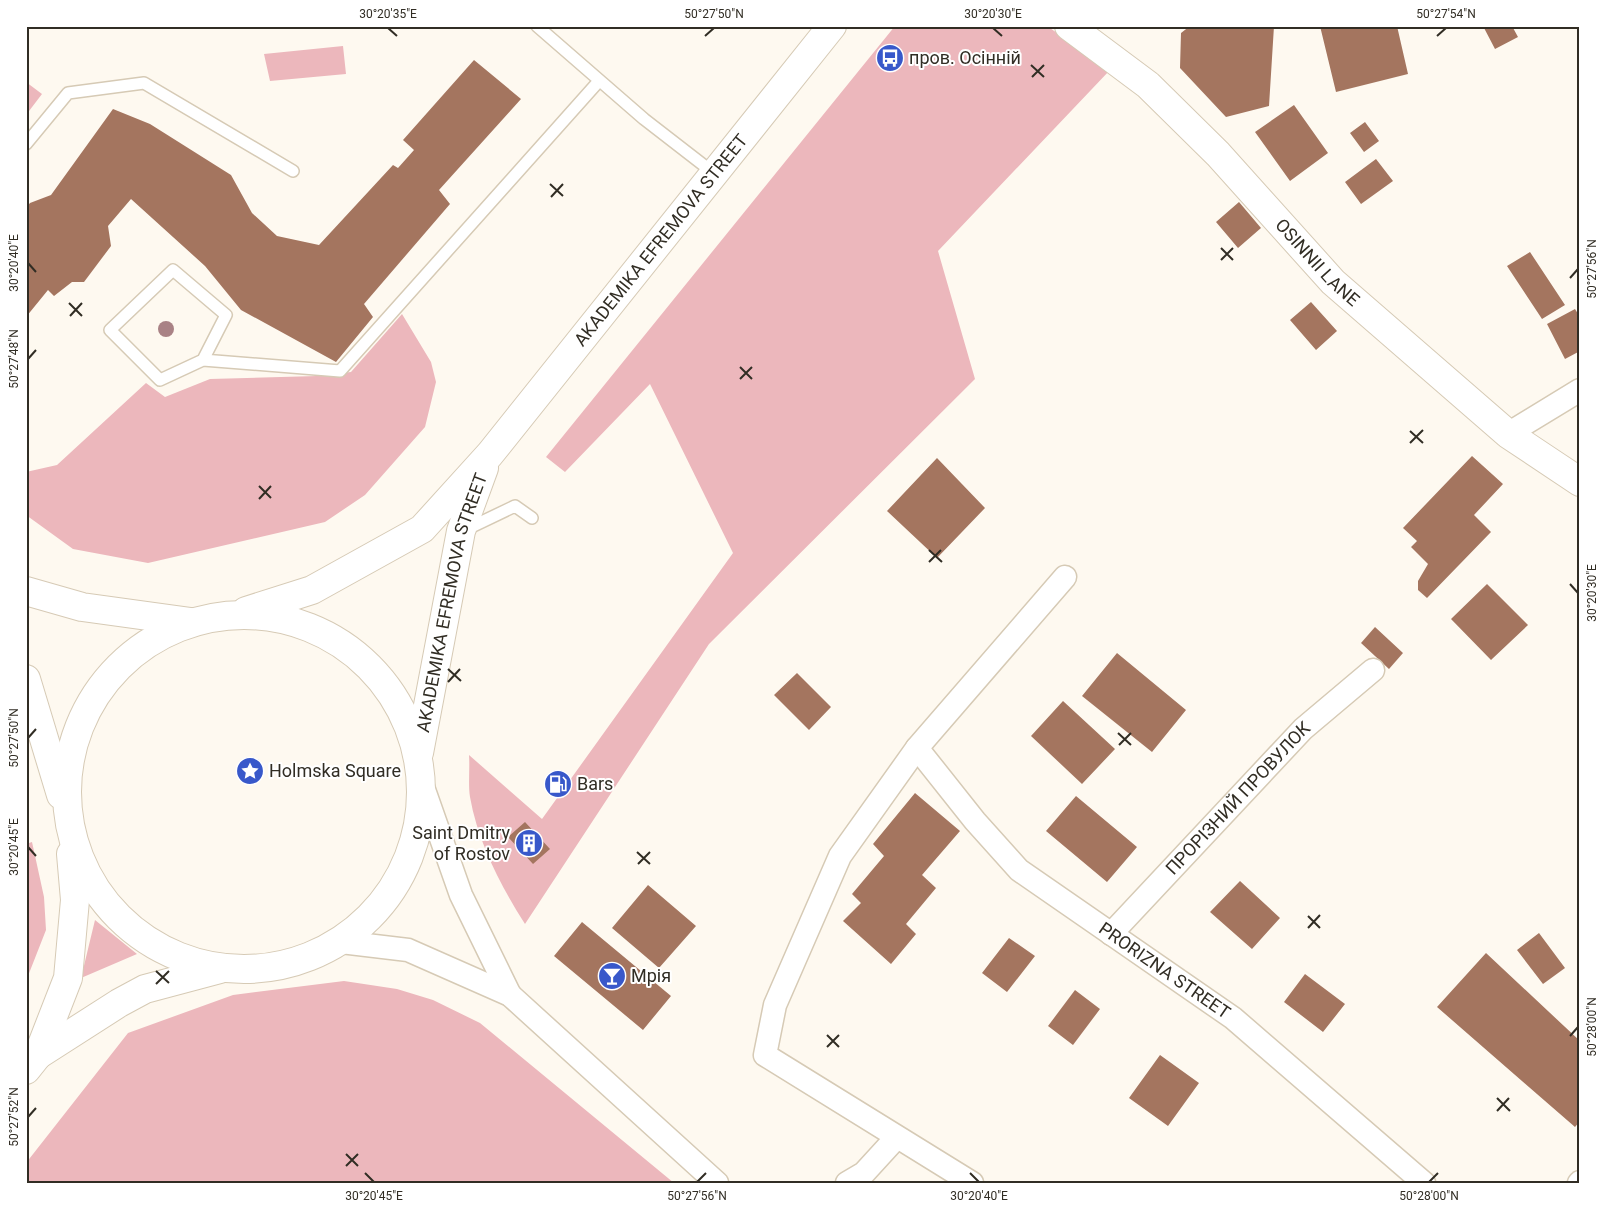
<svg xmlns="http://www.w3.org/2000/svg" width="1606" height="1209" font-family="Roboto,sans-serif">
<rect width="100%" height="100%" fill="#fef9f0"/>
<path fill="#ecb7bc" d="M895 26H1047L1110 70 938 251 975 379 709 644 525 924C501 886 478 843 470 797 468 784 470 769 469 755L542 819 733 553 650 384 565 472 546 457Z
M343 46 346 74 270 81 264 54Z
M26 82 42 94 26 115Z
M402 314 431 362 436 382 425 427 365 495 325 522 148 563 73 549 26 515V472L57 465 146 383 165 397 210 379 317 376 351 372Z
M32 842 44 897 46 930 26 981V844Z
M95 920 137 954 81 978Z
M344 981 397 989 433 1000 480 1023 674 1183H26V1163L128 1033 233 995Z"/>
<path fill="#a4755f" d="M1190 26H1274L1269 106 1226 117 1180 68 1181 33Z
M1320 26H1397L1408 74 1336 92Z
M1483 26H1512L1518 37 1495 49Z
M474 60 521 99 439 190 450 204 364 304 373 317 336 362 241 310 205 266 131 199 108 226 111 246 84 282H72L54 296 48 290 26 317V208L30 203 51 195 113 109 150 124 231 175 252 213 277 236 319 245 393 165 398 168 414 150 403 140Z
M1294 105 1328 153 1290 181 1255 132Z
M1365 122 1379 141 1364 152 1350 133Z
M1376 159 1393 181 1361 204 1345 182Z
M1239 202 1261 228 1238 248 1216 222Z
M1530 252 1565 305 1542 319 1507 266Z
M1311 302 1337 331 1316 350 1290 320Z
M1575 309 1580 317V351L1565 359 1547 324Z
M1472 456 1503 484 1474 515 1491 532 1427 598 1418 590V581L1428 564 1411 547 1417 541 1403 528Z
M937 458 985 508 937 558 887 511Z
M1487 584 1528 625 1491 660 1451 619Z
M1375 627 1403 653 1389 669 1361 643Z
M1117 653 1186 710 1152 752 1082 696Z
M797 673 831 707 809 730 774 695Z
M1063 701 1115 749 1082 784 1031 736Z
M915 793 960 831 922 875 936 888 906 924 916 934 891 964 843 921 861 903 852 894 884 856 873 844Z
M1076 796 1137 847 1107 882 1046 831Z
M525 822 550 849 533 864 508 837Z
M1240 881 1280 918 1252 949 1210 912Z
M648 885 696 926 659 968 612 928Z
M582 922 671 996 643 1030 554 956Z
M1539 933 1565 968 1543 984 1517 950Z
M1009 938 1035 956 1007 992 982 973Z
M1486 953 1580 1041V1121L1575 1127 1437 1007Z
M1305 974 1345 1004 1323 1032 1284 1002Z
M1075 990 1100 1009 1073 1045 1048 1026Z
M1160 1055 1199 1083 1168 1126 1129 1098Z"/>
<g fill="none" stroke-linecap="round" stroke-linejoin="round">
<g stroke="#d6cab5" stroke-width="14">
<path id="lane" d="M537 26 644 119 715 174
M26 144 68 93 144 83 293 171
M203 360 226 315 173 270 110 330 160 380 203 360 340 371 599 81
M465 530 515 506 532 518"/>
</g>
<g stroke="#d6cab5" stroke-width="25">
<g id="street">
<path d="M1508 434 1580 390"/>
<path id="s1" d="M917 748 975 821 1019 870 1233 1018 1424 1183"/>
<path d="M423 787 461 895 510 995"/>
<path id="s2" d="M1111 934 1303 729 1373 670"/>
<path d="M341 942 408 950 510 995 717 1183"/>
<path d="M847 1183 864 1173 896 1138"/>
<path d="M972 1183 765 1055 775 1005 840 856 917 748 1065 577"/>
<path d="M1579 1183 1580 1182"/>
</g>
</g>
<g stroke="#d6cab5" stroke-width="30">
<g id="secondary">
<path id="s3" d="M1069 26 1148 85 1218 154 1333 282 1508 434 1580 482"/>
<path d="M26 591 82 607 191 622"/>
<path id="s4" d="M246 611 312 590 422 529 490 454 832 26"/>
<circle cx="244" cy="792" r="177"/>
<path d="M26 679 61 795"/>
<path id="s5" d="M419 753 461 531 484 468"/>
<path d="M38 1055 119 1003 145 989 220 969"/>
<path d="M26 1070 38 1055 68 978 75 900 71 854"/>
</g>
</g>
<use href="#lane" stroke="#fff" stroke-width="11"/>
<use href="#street" stroke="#fff" stroke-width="22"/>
<use href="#secondary" stroke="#fff" stroke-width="28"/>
</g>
<circle fill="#a98285" cx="166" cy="329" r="8"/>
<path fill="none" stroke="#312d24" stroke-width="2" d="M388 28 397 36M993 28 1002 36M705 36 714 28M1437 36 1446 28M1031 65 1044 77M1032 77 1044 65M550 184 563 196M551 197 563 184M1221 248 1233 260M1221 260 1233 248M28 263 36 272M1570 278 1578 269M69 303 82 316M70 316 82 303M28 359 36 350M740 367 752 379M740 379 752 367M1410 431 1423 443M1410 443 1423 430M259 486 271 498M259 499 271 486M929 550 942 562M929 562 941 550M1570 584 1578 593M448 669 461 681M448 682 460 669M1118 733 1131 745M28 738 36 729M1119 745 1131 733M28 847 36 856M637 852 650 864M638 864 650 852M1308 916 1320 928M1308 928 1320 915M156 971 169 983M156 984 169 971M827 1035 839 1047M1570 1036 1578 1027M827 1047 839 1035M1497 1098 1510 1111M1497 1111 1509 1098M28 1117 36 1108M346 1154 358 1166M346 1166 358 1154M365 1173 374 1182M970 1173 979 1182M697 1182 706 1173M1429 1182 1438 1173"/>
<defs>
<g id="bus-disc" transform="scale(1.4375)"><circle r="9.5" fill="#3858ca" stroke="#fff"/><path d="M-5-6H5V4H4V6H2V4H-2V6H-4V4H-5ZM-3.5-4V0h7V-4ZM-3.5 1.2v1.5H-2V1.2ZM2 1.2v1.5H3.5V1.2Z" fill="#fff"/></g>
<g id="sight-disc" transform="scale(1.4375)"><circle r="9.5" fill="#3858ca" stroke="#fff"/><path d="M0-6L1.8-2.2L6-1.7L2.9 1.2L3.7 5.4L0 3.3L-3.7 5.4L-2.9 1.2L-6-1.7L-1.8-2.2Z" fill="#fff"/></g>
<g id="fuel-disc" transform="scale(1.4375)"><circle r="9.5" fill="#3858ca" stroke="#fff"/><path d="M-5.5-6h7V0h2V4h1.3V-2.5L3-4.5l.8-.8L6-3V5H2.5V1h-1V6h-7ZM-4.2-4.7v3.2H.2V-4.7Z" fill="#fff"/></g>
<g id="building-disc" transform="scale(1.4375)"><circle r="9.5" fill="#3858ca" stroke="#fff"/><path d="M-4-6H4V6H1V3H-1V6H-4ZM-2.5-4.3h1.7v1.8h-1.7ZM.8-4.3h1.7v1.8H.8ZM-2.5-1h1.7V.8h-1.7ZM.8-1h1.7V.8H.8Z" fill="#fff"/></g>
<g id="bar-disc" transform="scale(1.4375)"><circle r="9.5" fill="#3858ca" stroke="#fff"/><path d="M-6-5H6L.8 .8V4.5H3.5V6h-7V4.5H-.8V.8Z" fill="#fff"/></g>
</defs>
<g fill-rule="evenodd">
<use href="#bus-disc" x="890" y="58"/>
<use href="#sight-disc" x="250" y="771"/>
<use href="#fuel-disc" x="558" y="784"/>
<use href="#building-disc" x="529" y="843"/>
<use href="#bar-disc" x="612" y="976"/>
</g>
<g text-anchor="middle" stroke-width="4" stroke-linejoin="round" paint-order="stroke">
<g font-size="18" fill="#312d24" stroke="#fff" text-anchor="start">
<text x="909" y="64">пров. Осінній</text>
<text x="269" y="777">Holmska Square</text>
<text x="577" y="790">Bars</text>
<text x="510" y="839" text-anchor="end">Saint Dmitry<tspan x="510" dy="21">of Rostov</tspan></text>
<text x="631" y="982">Мрія</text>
</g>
<g font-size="18" fill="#312d24" stroke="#fff">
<text dy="6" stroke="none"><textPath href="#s4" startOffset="570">AKADEMIKA EFREMOVA STREET</textPath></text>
<text dy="6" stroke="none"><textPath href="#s3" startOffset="344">OSINNII LANE</textPath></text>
<text dy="6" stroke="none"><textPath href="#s5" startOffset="154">AKADEMIKA EFREMOVA STREET</textPath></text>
<text dy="6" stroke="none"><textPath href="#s2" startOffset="186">ПРОРІЗНИЙ ПРОВУЛОК</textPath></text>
<text dy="6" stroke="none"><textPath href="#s1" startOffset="336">PRORIZNA STREET</textPath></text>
</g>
</g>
<rect width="1606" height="1209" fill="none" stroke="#ffffff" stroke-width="55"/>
<rect x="28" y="28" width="1550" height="1154" fill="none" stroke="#312d24" stroke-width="2"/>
<g font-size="12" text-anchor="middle" fill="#312d24">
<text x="388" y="18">30°20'35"E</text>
<text x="714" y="18">50°27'50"N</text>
<text x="993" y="18">30°20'30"E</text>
<text x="1446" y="18">50°27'54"N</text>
<text transform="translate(14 263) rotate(-90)" y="4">30°20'40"E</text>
<text transform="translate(1592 269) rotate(-90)" y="4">50°27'56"N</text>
<text transform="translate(14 359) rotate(-90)" y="4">50°27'48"N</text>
<text transform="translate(1592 593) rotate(-90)" y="4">30°20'30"E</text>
<text transform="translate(14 738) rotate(-90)" y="4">50°27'50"N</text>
<text transform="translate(14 847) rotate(-90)" y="4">30°20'45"E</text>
<text transform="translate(1592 1027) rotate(-90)" y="4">50°28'00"N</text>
<text transform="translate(14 1117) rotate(-90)" y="4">50°27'52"N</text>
<text x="374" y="1200">30°20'45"E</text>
<text x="697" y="1200">50°27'56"N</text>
<text x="979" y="1200">30°20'40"E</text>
<text x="1429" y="1200">50°28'00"N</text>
</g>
</svg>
